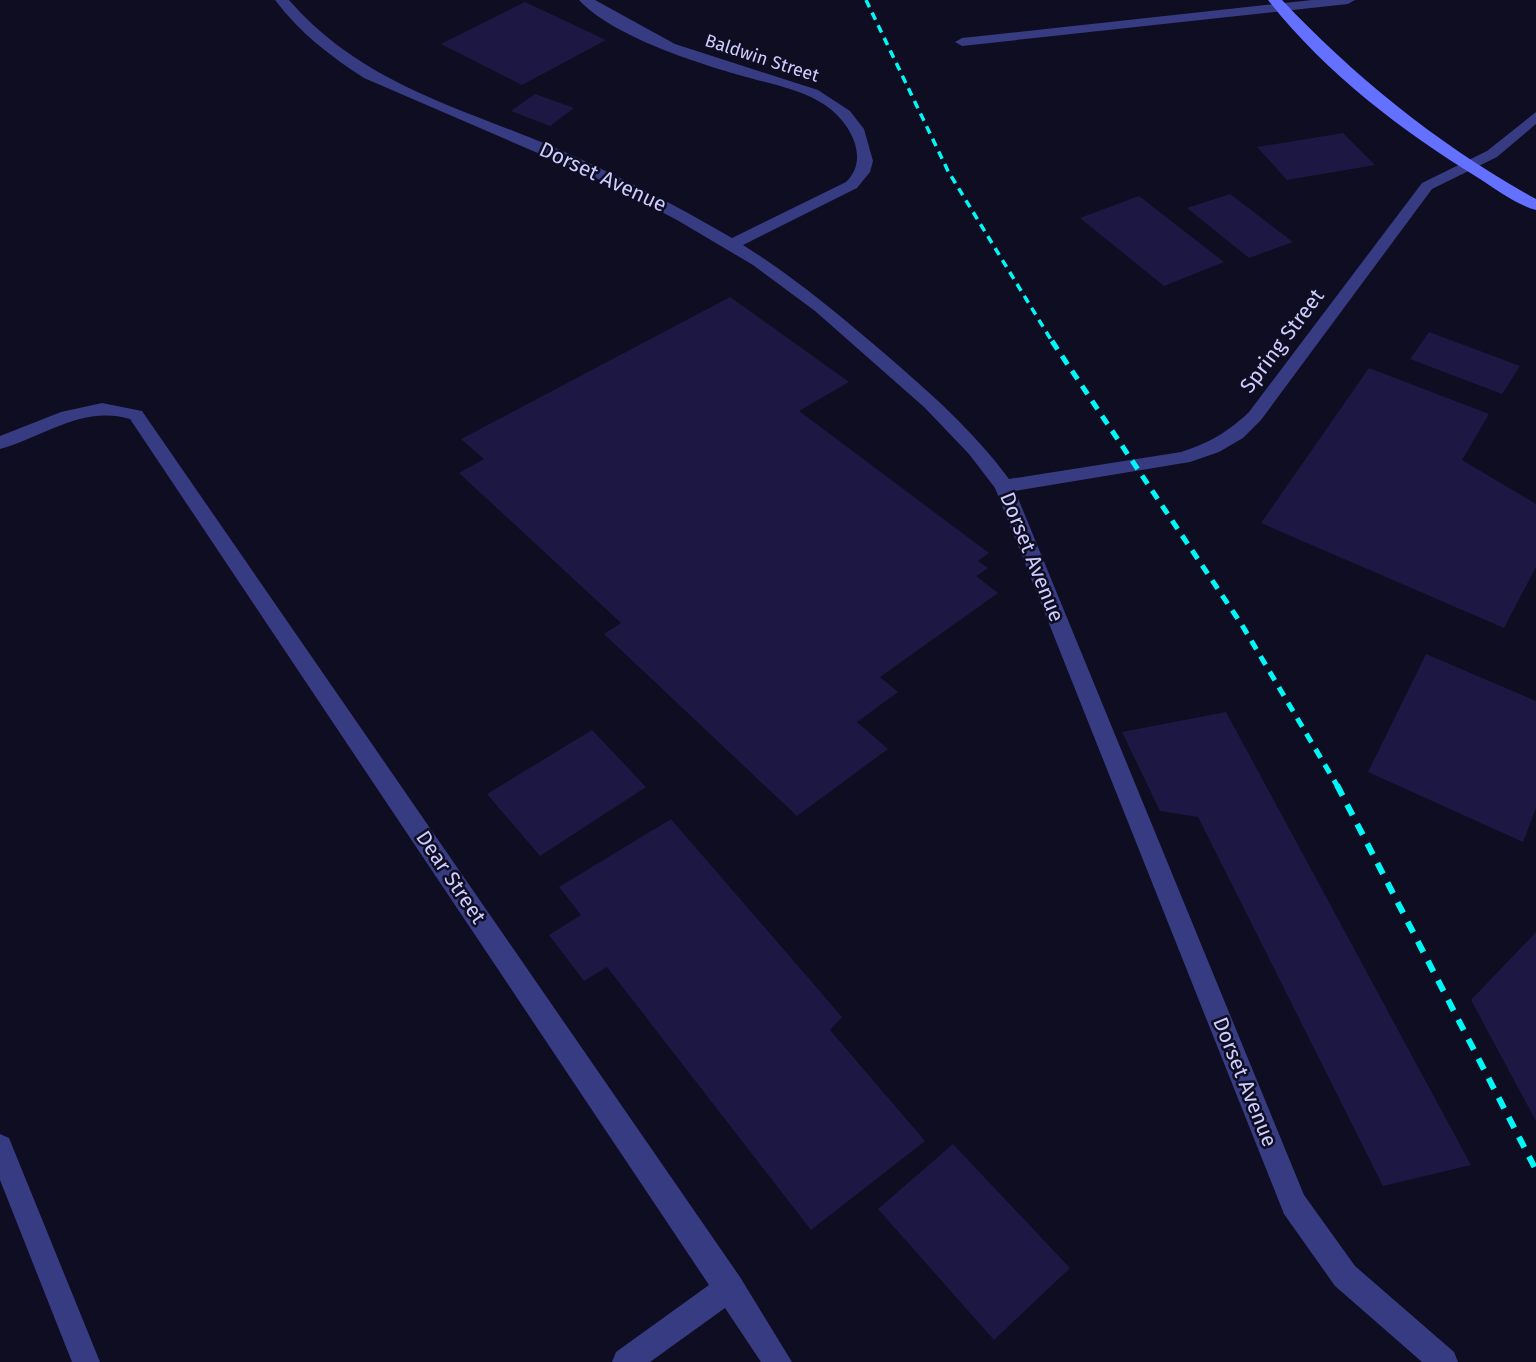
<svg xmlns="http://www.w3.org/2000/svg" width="1536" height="1362" font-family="'Fira Sans',sans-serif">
<rect width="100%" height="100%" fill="#0e0d21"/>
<path fill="#1c1843" d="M525 2 606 40 522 85 441 44Z
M535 94 574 108 550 126 511 111Z
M1343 133 1375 165 1287 180 1257 147Z
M1230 194 1293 242 1249 258 1187 208Z
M1139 196 1224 262 1164 286 1080 218Z
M730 297 849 382 799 411 989 553 978 561 988 568 976 576 998 593 880 677 898 692 857 722 888 749 797 816 604 634 621 623 459 473 484 459 461 439Z
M1429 332 1520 366 1502 394 1410 359Z
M1369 368 1489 414 1462 460 1536 504V567L1504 628 1261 523Z
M1426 654 1536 701V808L1523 842 1368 772Z
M1226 712 1471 1165 1383 1186 1198 817 1160 811 1122 732Z
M592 730 646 787 540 856 487 794Z
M671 819 842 1017 830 1030 925 1141 811 1230 607 967 584 981 549 935 581 915 559 887Z
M1536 932V1121L1471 1000Z
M953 1144 1070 1268 994 1340 878 1209Z"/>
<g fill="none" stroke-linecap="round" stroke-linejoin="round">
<path fill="#363b82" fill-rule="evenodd" d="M275 0H289C360 82 455 106 551 146 613 173 674 204 732 238L846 182C871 158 849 121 825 105 803 90 775 85 750 78 702 65 613 37 579 0H595L675 44 818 90 850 111 864 129 873 161 870 172 857 188 743 245C794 277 838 314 884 353 929 392 973 430 1009 479L1181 452C1209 443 1228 432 1249 412L1422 183 1487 151 1536 112V124L1497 157 1432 189 1261 420 1243 438 1219 452 1190 462 1015 491 1304 1195 1355 1266 1454 1352 1458 1362H1422L1335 1286 1284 1214 995 488 969 454 924 407 815 311 753 265 677 220 598 179 364 78C330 56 300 33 275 0Z
M1312 0H1355L1348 4 962 46 955 42 962 38Z
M102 403 142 411 740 1277 792 1362H761L725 1308 650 1362H612L616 1352 709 1285 130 419C82 405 44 437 0 449V436L61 412Z
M0 1134 9 1138 100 1362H72L0 1180Z"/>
<path fill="#6470ff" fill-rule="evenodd" d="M1268 0H1282C1357 79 1440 146 1536 199V210C1517 205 1497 190 1480 179 1403 132 1324 72 1268 0Z"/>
<path stroke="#00f8f7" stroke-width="3.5" stroke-dasharray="8 6" stroke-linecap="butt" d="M866 0 948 171 1053 343"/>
<path stroke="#00f8f7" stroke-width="5" stroke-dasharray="10 8" stroke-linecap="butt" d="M1052 341 1242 625 1338 787"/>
<path stroke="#00f8f7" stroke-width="6" stroke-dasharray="12 10" stroke-linecap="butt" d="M1337 785 1536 1170"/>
</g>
<g text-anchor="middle" stroke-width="5" stroke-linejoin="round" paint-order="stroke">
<g font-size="18" fill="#cdcdff" stroke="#0e0d21">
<text transform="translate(762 58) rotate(18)" y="6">Baldwin Street</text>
</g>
<g font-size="21" fill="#cdcdff" stroke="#0e0d21">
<text transform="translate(603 177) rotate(25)" y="7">Dorset Avenue</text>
<text transform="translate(1282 341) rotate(-53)" y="7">Spring Street</text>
<text transform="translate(1032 557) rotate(68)" y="7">Dorset Avenue</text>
<text transform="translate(451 877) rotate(56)" y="7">Dear Street</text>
<text transform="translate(1245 1082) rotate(68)" y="7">Dorset Avenue</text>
</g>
</g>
</svg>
